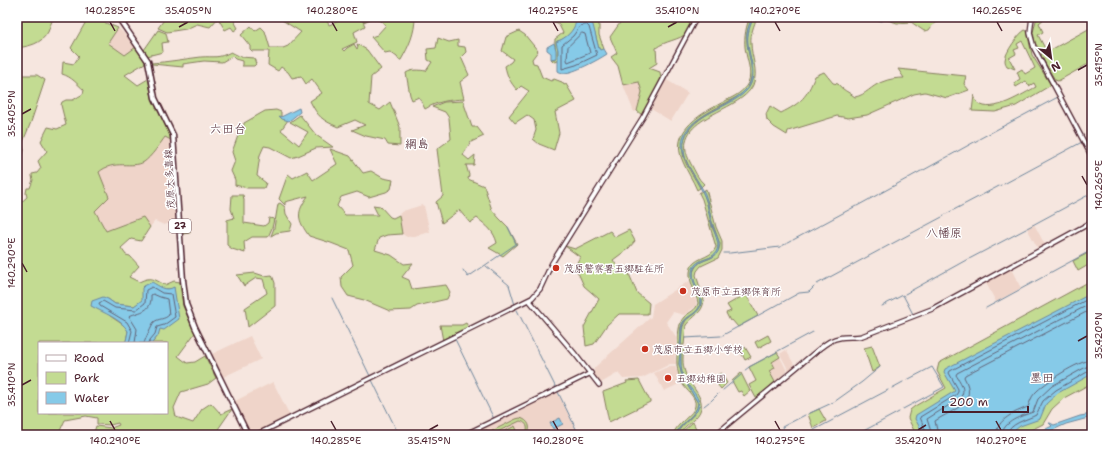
<svg xmlns="http://www.w3.org/2000/svg" width="1109" height="452" font-family="'Shantell Sans','Klee One',sans-serif">
<rect width="100%" height="100%" fill="#f6e6df"/>
<filter id="ink" filterUnits="userSpaceOnUse"><feTurbulence type="fractalNoise" baseFrequency=".025" numOctaves="2"/><feDisplacementMap in="SourceGraphic" scale="8" xChannelSelector="R" yChannelSelector="G"/><feConvolveMatrix kernelMatrix="1 2 1 2 8 2 1 2 1" color-interpolation-filters="sRGB"/></filter>
<g filter="url(#ink)">
<path fill="#efd4c9" d="M118 28 132 41 136 47 125 55 108 43Z
M665 79 688 93 671 121 651 109Z
M639 82 642 92 637 111 634 112 623 85Z
M165 137 171 140 176 221 164 225 155 221 150 227 142 217 106 231 95 211 109 197 98 172 105 167 123 164H135L144 162Z
M422 205 424 206 430 232 415 236 407 237 402 234 399 214 403 211Z
M1034 224 1045 245 1038 249 1027 228Z
M1010 267 1021 288 996 302 985 281Z
M689 281 696 301V306L684 315 673 312 666 322 677 338 675 355 676 364H670L642 378 623 379 618 373 601 383 594 374V368L651 317 653 304Z
M250 336 261 359 221 378 210 355Z
M786 350 795 366 789 371 780 354Z
M780 357 787 371 775 382 769 370 775 368 771 362Z
M670 366H675L681 383 664 391 654 373Z
M273 382 290 416 251 435 233 402Z
M557 392 579 435H471L536 403Z"/>
<path fill="#c3db92" stroke="#867d5e" fill-rule="evenodd" d="M17 17H54C51 22 50 27 48 32 41 44 30 46 17 48Z
M91 17 118 28 108 43 125 55 136 47 143 57 145 63 125 75 138 85 148 79 153 101 168 130 171 140 165 137C160 144 151 157 144 162 132 169 114 159 99 172L109 197 95 211 106 231 143 217 150 227 141 241 131 239 121 248 126 255 130 256 139 266 129 277 139 282C151 276 154 279 165 285L174 281 180 282 183 306 195 333 178 356 187 363 195 362 205 356 216 378 208 384 181 392 174 408 176 417 193 423 202 409 211 403 221 414 232 409 214 435H202L201 434 189 435H93L96 426 111 428 119 425 118 423 110 425 97 424V418L86 416 65 420 58 435H17V206L27 197 26 193 27 188H30L33 180 32 176V174L37 173 41 168 38 161 47 151 41 141 48 127 57 129 66 125 61 105 62 102 66 100H73L83 94 84 90C77 84 72 77 62 74L63 62 74 64 79 56 71 48 88 18ZM174 287 159 329 158 336 152 343H167V413H39V343H124L126 341 128 331 125 326 110 316 108 299 115 304 134 306 164 289H172Z
M166 17H219L210 27 197 24 186 29 167 32 158 28Z
M221 17H238L234 21 238 28 234 31 231 27 225 30 219 20Z
M285 17H325L329 25 349 17H361L365 26 354 32 357 42 342 49 344 51 347 48 354 44 357 49 358 47 357 44 367 50 381 69 371 77 369 104 380 110 390 102 400 127V146L388 145 385 140 366 136 352 130 365 125 355 120 338 127C322 120 318 117 310 101L322 93 312 79 306 84 301 76 292 78 288 72 281 67 278 71 268 65 269 51H252L250 49V46L241 35 251 26 255 31 261 27 265 31 270 48H283L288 46 301 32 282 20Z
M362 17H415C415 33 409 46 401 60H399L397 57 390 52 385 53 371 37 377 35 386 25 381 21 372 18 364 22Z
M546 17H599V35L604 49 601 50 599 49 595 34 588 20 584 22H578C574 30 567 39 557 41L558 50V61L554 62 551 59H555C557 51 554 46 555 39L563 33 558 23 550 21Z
M622 17H692L693 18C692 22 690 29 687 33 680 40 664 41 656 48L657 63 649 68 660 72 661 80 642 115 637 111 642 92 639 82 623 85 618 66 611 57 617 53 610 37 622 20Z
M750 17H753C749 24 746 32 747 40 747 54 755 69 750 82 747 91 739 96 731 100 708 113 674 126 684 158 687 168 695 178 700 188L697 190C693 180 687 172 683 162 668 129 703 113 727 100 735 96 743 92 748 83 753 71 746 59 745 47 744 37 746 26 750 17Z
M754 17H757C754 26 750 34 751 43 751 57 759 71 753 85 740 114 665 116 691 164 695 171 698 179 704 184L701 187C696 178 690 170 686 160 673 127 709 114 731 101 739 97 748 92 751 83 755 71 750 59 748 47 746 36 749 27 754 17Z
M887 17H957L955 18C945 18 934 21 929 30L924 31 911 22 897 23 888 20Z
M1037 17H1043L1044 19 1039 23 1043 32 1038 35 1047 52 1092 27V62L1058 81 1055 80 1041 56 1042 53 1035 43 1033 32Z
M158 30 166 33 168 42 162 43 163 52 147 56 144 50Z
M1025 30 1027 31 1032 55 1051 85 1016 106 995 112 972 111 974 95C975 98 976 102 978 103 992 115 1024 93 1036 87L1034 83 1029 86 1026 81 1016 87 1014 83 1020 79 1017 72 1022 69 1025 74 1035 68 1022 41 1017 44 1019 48 1014 50 1016 54 1009 58 1015 69 1007 66C1006 64 1005 63 1005 60 1005 53 1019 33 1025 30Z
M519 31 525 35 538 51 532 59 533 63 537 64 542 77 551 81 554 79 562 82 564 85 566 84 576 101 555 112 559 133 554 150 539 144 533 139 536 130 534 120 527 115 515 123 509 116 529 91 521 86 517 90C510 82 507 76 505 66L511 62 513 59 502 51 506 37Z
M438 38 449 42 458 40V46L465 47 466 52 461 57 469 75 460 82 464 99C449 100 438 101 425 109L419 97 412 100 410 95 406 73C412 69 420 70 426 71L432 62 428 60 427 49 436 48Z
M231 52 241 57 254 58 256 64 254 66H242V61L235 59 232 56 222 62 204 61 183 64V67L152 64 151 63C168 62 184 59 201 57 215 56 217 59 231 52Z
M898 69 966 76 964 84 969 90 947 98 925 92 914 94 867 115 848 118 837 116 788 131 787 135 774 127 767 120 766 114 770 106 781 113C801 103 807 97 815 76L824 72 833 83 838 84C842 90 849 92 855 97 866 95 871 86 882 82 889 79 896 78 904 78Z
M17 75H37L45 80 31 122 22 144 24 150 23 154 21 158 17 161Z
M463 101 472 127H477L484 136 471 142 463 155 469 160 475 155 474 165H466L469 175 468 179 484 186 492 210 499 218 508 227 517 244 503 256 489 248 497 243C494 231 487 226 477 218L470 223 459 210 442 223 436 202 443 196 437 149 451 139 449 118 445 112 432 107 444 102Z
M276 110 281 112V117L288 120 281 130 299 145 308 132 290 122 300 115 316 135 333 147 316 148 298 156 291 158 270 147 264 146 260 155 257 176 266 183 264 188H247L235 185V180L231 171 235 161 232 152 239 133 243 130 244 123 265 111Z
M330 149 350 156 363 173 371 171 383 178 393 180 391 189 386 192 369 197 357 192 341 197 337 206 345 215H378L373 205 380 206 390 217 393 218 399 215 402 234 387 235 379 238 375 250 391 255 404 264 413 263 402 277 409 280 412 289 446 285 450 292 447 299 417 306 411 310 390 311 364 300 348 296 342 287 341 277 353 265 349 250 331 243 309 236C297 219 296 213 308 196L285 202V205L279 199 288 174 293 178 307 171 313 180 337 164Z
M706 189 716 227 722 241V250L718 258 701 266 697 271 696 275 704 300C703 313 693 316 686 325L684 345H681C682 339 681 330 684 324 687 315 700 314 701 303 702 292 688 279 695 268 702 256 718 263 720 244L711 219 708 203 703 191Z
M702 191C708 202 709 215 712 227 714 232 718 238 718 244 719 248 717 253 714 255 708 260 697 259 694 268 689 281 701 291 700 304 699 314 684 317 681 327 680 332 681 340 680 345H678C678 337 678 323 684 317 689 312 696 311 698 303 696 293 689 283 690 272 691 256 711 260 716 247L702 199 699 193Z
M232 195H243L244 200V223L264 226 268 223 269 218 274 219 272 228 268 237H252L244 242 245 253 232 249 227 245V220L234 218 231 209Z
M280 203 285 207 286 214 292 224 290 231 276 233 271 236 274 228 278 204Z
M190 219V233L183 234 181 232V220Z
M629 230 635 241 629 248 613 260 621 272 627 269 637 293 649 303 648 314H619L607 325 594 344 586 346 584 327 599 299 584 286 575 266 580 257 565 246 575 249 610 231 615 237Z
M1090 252 1092 256V263L1078 271 1073 261Z
M255 273 264 276 272 275 275 283V306L248 327 245 308 267 293 263 279 256 278 244 286 237 275Z
M1092 280V383L1064 398 1052 409 1043 424 1021 435H916L908 418 910 410 915 406 946 388 937 371 939 363Z
M746 294 758 316 738 327 732 320 730 321 726 313 731 311 727 305Z
M466 323 469 328 443 341 440 325H462Z
M768 335 771 341 758 348 755 342Z
M872 346 880 367 872 372 864 348Z
M678 347H680L679 364 682 376 698 403C697 417 679 422 676 435H673C676 423 694 415 695 406 697 397 686 391 682 383 676 371 676 359 678 347Z
M681 347H684C683 355 682 364 685 372 688 384 704 396 701 408 699 420 683 424 680 435H677C681 422 696 418 699 405 695 393 687 387 683 376 680 367 681 357 681 347Z
M745 347 751 357 745 360 740 350Z
M777 352 780 357 772 362 775 368 769 371 775 382 756 398 749 385 756 381 749 367Z
M721 373 727 383 721 389 712 378Z
M741 373 750 391 744 396 741 391 738 392 732 381Z
M639 380 650 401V402L609 422 603 392 627 383 626 381Z
M819 409 826 421 813 428 808 414Z
M520 418C529 420 532 428 527 435H523L527 431C528 425 525 422 520 421L499 431 495 435 492 434 479 435 487 430 488 433 516 419Z
M693 422 699 435H681L682 432Z
M515 426 519 435H502L501 433Z"/>
<path fill="#86cae8" stroke="#6e869c" d="M753 17H754C750 25 747 34 748 43 749 59 759 75 747 90 729 111 679 114 684 151 685 167 699 180 705 194 709 205 710 216 713 226 715 233 720 240 719 247 718 261 702 257 695 267 688 278 703 293 701 304 699 315 687 315 683 324 681 331 682 339 681 345H680C681 339 680 330 682 324 686 315 699 314 700 304 701 292 688 279 693 268 700 255 717 263 718 244 716 235 712 227 710 218 708 212 708 204 705 198 693 166 660 141 705 115 717 108 743 97 749 85 756 71 747 55 747 40 746 32 749 24 753 17Z
M589 20 593 25 599 49 601 50 604 49 607 54C598 60 574 73 564 73 562 73 559 72 558 71V50L556 42C566 38 573 32 576 22H584Z
M554 43 556 50V58L551 59V53L547 50V47Z
M299 108 300 112 289 121 282 119 279 116 281 117Z
M152 282C159 286 166 292 174 287L179 319 164 330 160 329 158 336 152 343H124L126 341 128 331C121 319 104 313 91 306L92 301 103 297 108 299 115 304 134 306 142 300V288L144 286Z
M1092 293V374L1058 393 1046 404 1040 419 1020 426 1009 435H924L915 419 916 415 955 391 944 372 945 369Z
M680 347H681C681 357 680 367 683 376 687 387 699 394 699 405L701 406H699L697 411 680 428 676 435C679 422 697 417 698 403L682 376 679 364Z
M1092 414V417L1066 424 1042 435H1034L1052 426 1049 423H1050L1054 425 1080 416Z
M560 418 563 424 553 429 550 423Z"/>
<g fill="none" stroke-linecap="round" stroke-linejoin="round">
<path stroke="#626377" stroke-width="1" d="M587 25 589 27 597 55 576 65 562 69V45L573 36 580 26Z
M582 33 585 34 590 53 568 62 567 60 568 47Z
M129 343 132 331 127 322 100 306 99 303 103 301 115 308 136 310 145 303 146 290 152 287 162 293 171 294 175 317 164 325 157 327 155 334 150 340 149 343
M135 343 137 329 129 316C141 311 152 312 151 295L153 294 160 297 167 299 169 315C164 320 159 318 154 322 152 324 145 340 144 343
M927 435 920 417 956 395 958 392V389L949 373 950 371 1092 297
M932 435 927 419 959 399C967 391 961 383 956 375L957 373 1092 303
M938 435 935 421C953 409 979 404 964 377L965 375 1092 309
M996 435C997 419 1015 412 1028 407 1030 402 1031 397 1035 393 1044 383 1079 360 1092 360
M1002 435C1003 421 1022 416 1033 412L1038 399 1052 386 1086 367 1092 366
M1007 435C1009 423 1027 420 1036 415L1043 401 1056 390 1089 371H1092"/>
<path stroke="#6e869c" stroke-width="1" d="M862 17 882 21
M979 139 1058 97
M922 171 978 140
M1004 184 1082 142
M857 206 921 171
M946 214 1001 185
M1027 228 1092 193
M793 240 856 206
M882 249 944 216
M724 253H729
M730 253 780 247 791 241
M969 259 1026 229
M486 266 509 285 515 305
M463 270 468 277 516 244 508 227
M1044 276 1092 250
M817 284 880 250
M905 294 968 259
M332 298 370 376
M882 306 903 295 913 314
M986 308 1043 277
M517 310 556 388
M759 315 799 293 809 292 814 287
M723 335 758 316
M685 338 721 336
M455 339 494 419
M778 351 813 332
M744 371 749 367 777 352
M372 380 399 435
M892 388 903 382
M723 390 741 375
M558 392 579 435
M711 401 718 394
M704 406 709 402
M903 409 944 387 932 367 907 380
M808 414 834 402 862 382 880 367
M835 418 888 390
M814 430 833 420
M786 435 782 427 805 415
M856 435 899 412"/>
<g stroke="#4a1f2b" stroke-width="6">
<path id="secondary" d="M1032 17 1030 33 1034 48 1092 157
M529 300 575 354 599 385
M256 435 532 298 540 289 552 263 643 117 694 22 687 17
M464 435 591 373
M715 435 819 349C825 344 832 339 839 338 847 336 854 338 862 336L932 309 1092 222"/>
</g>
<g stroke="#4a1f2b" stroke-width="7">
<path id="primary" d="M118 17 148 61 155 98 173 135 183 280 186 304 195 327 248 435"/>
</g>
<use href="#secondary" stroke="#fff" stroke-width="3.5"/>
<use href="#primary" stroke="#fff" stroke-width="4"/>
</g>
</g>
<path fill="none" stroke="#4a1f2b" stroke-width="1.5" d="M110 22 115 31M332 22 337 31M553 22 558 31M775 22 780 31M997 22 1002 31M179 27 188 22M668 27 677 22M1078 70 1087 65M22 114 31 109M1082 176 1087 185M22 263 27 272M1078 341 1087 336M22 385 31 380M110 421 115 430M331 421 336 430M553 421 558 430M775 421 780 430M996 421 1001 430M429 430 438 425M918 430 926 425"/>
<g fill="#c8321e" stroke="#fff" stroke-width="1.5">
<circle cx="556" cy="268" r="4"/>
<circle cx="683" cy="291" r="4"/>
<circle cx="645" cy="349" r="4"/>
<circle cx="668" cy="378" r="4"/>
</g>
<g text-anchor="middle" stroke-width="3" stroke-linejoin="round" paint-order="stroke">
<rect fill="#fff" stroke="#80626b" stroke-width="1" x="169" y="219" width="22" height="14" rx="3"/>
<g font-size="9" font-weight="bold" fill="#4a1f2b">
<text x="180" y="229">27</text>
</g>
<g font-size="10" fill="#4a1f2b" stroke="#fff">
<text transform="translate(169 179) rotate(-93)" y="4">茂原大多喜線</text>
</g>
<g font-size="10" fill="#4a1f2b" stroke="#fff" text-anchor="start">
<text x="564" y="272">茂原警察署五郷駐在所</text>
<text x="691" y="295">茂原市立五郷保育所</text>
<text x="653" y="353">茂原市立五郷小学校</text>
<text x="676" y="382">五郷幼稚園</text>
</g>
<g font-size="12" fill="#4a1f2b" stroke="#fff">
<text x="228" y="133">六田台</text>
<text x="417" y="148">綱島</text>
<text x="944" y="237">八幡原</text>
<text x="1042" y="382">墨田</text>
</g>
</g>
<rect width="1109" height="452" fill="none" stroke="#fff" stroke-width="44"/>
<rect x="38" y="342" width="130" height="72" fill="#ffffff" stroke="#b7a5aa"/>
<rect x="46" y="355" width="20" height="6" fill="#ffffff" stroke="#b7a5aa"/>
<text x="74" y="362" font-size="12" fill="#4a1f2b">Road</text>
<rect x="46" y="372" width="20" height="12" fill="#c3db92" stroke="#b7a5aa"/>
<text x="74" y="382" font-size="12" fill="#4a1f2b">Park</text>
<rect x="46" y="392" width="20" height="12" fill="#86cae8" stroke="#b7a5aa"/>
<text x="74" y="402" font-size="12" fill="#4a1f2b">Water</text>
<g transform="translate(1051 58) rotate(151)" stroke="#ffffff" stroke-width="3" paint-order="stroke">
<path d="M0-3L7 15L0 10L-7 15Z" fill="#4a1f2b"/>
<text y="-6" font-size="11" font-weight="bold" text-anchor="middle" fill="#4a1f2b">N</text>
</g>
<path d="M943 406v6h85v-6" fill="none" stroke="#4a1f2b" stroke-width="2"/>
<text x="949" y="406" font-size="12" fill="#4a1f2b" stroke="#ffffff" stroke-width="3" paint-order="stroke">200 m</text>
<rect x="22" y="22" width="1065" height="408" fill="none" stroke="#4a1f2b" stroke-width="1.5"/>
<g font-size="10" text-anchor="middle" fill="#4a1f2b">
<text x="110" y="14">140.285°E</text>
<text x="188" y="14">35.405°N</text>
<text x="332" y="14">140.280°E</text>
<text x="553" y="14">140.275°E</text>
<text x="677" y="14">35.410°N</text>
<text x="775" y="14">140.270°E</text>
<text x="997" y="14">140.265°E</text>
<text transform="translate(1098 65) rotate(-90)" y="4">35.415°N</text>
<text transform="translate(11 114) rotate(-90)" y="4">35.405°N</text>
<text transform="translate(1098 185) rotate(-90)" y="4">140.265°E</text>
<text transform="translate(11 263) rotate(-90)" y="4">140.290°E</text>
<text transform="translate(1098 336) rotate(-90)" y="4">35.420°N</text>
<text transform="translate(11 385) rotate(-90)" y="4">35.410°N</text>
<text x="115" y="444">140.290°E</text>
<text x="336" y="444">140.285°E</text>
<text x="429" y="444">35.415°N</text>
<text x="558" y="444">140.280°E</text>
<text x="780" y="444">140.275°E</text>
<text x="918" y="444">35.420°N</text>
<text x="1001" y="444">140.270°E</text>
</g>
</svg>
